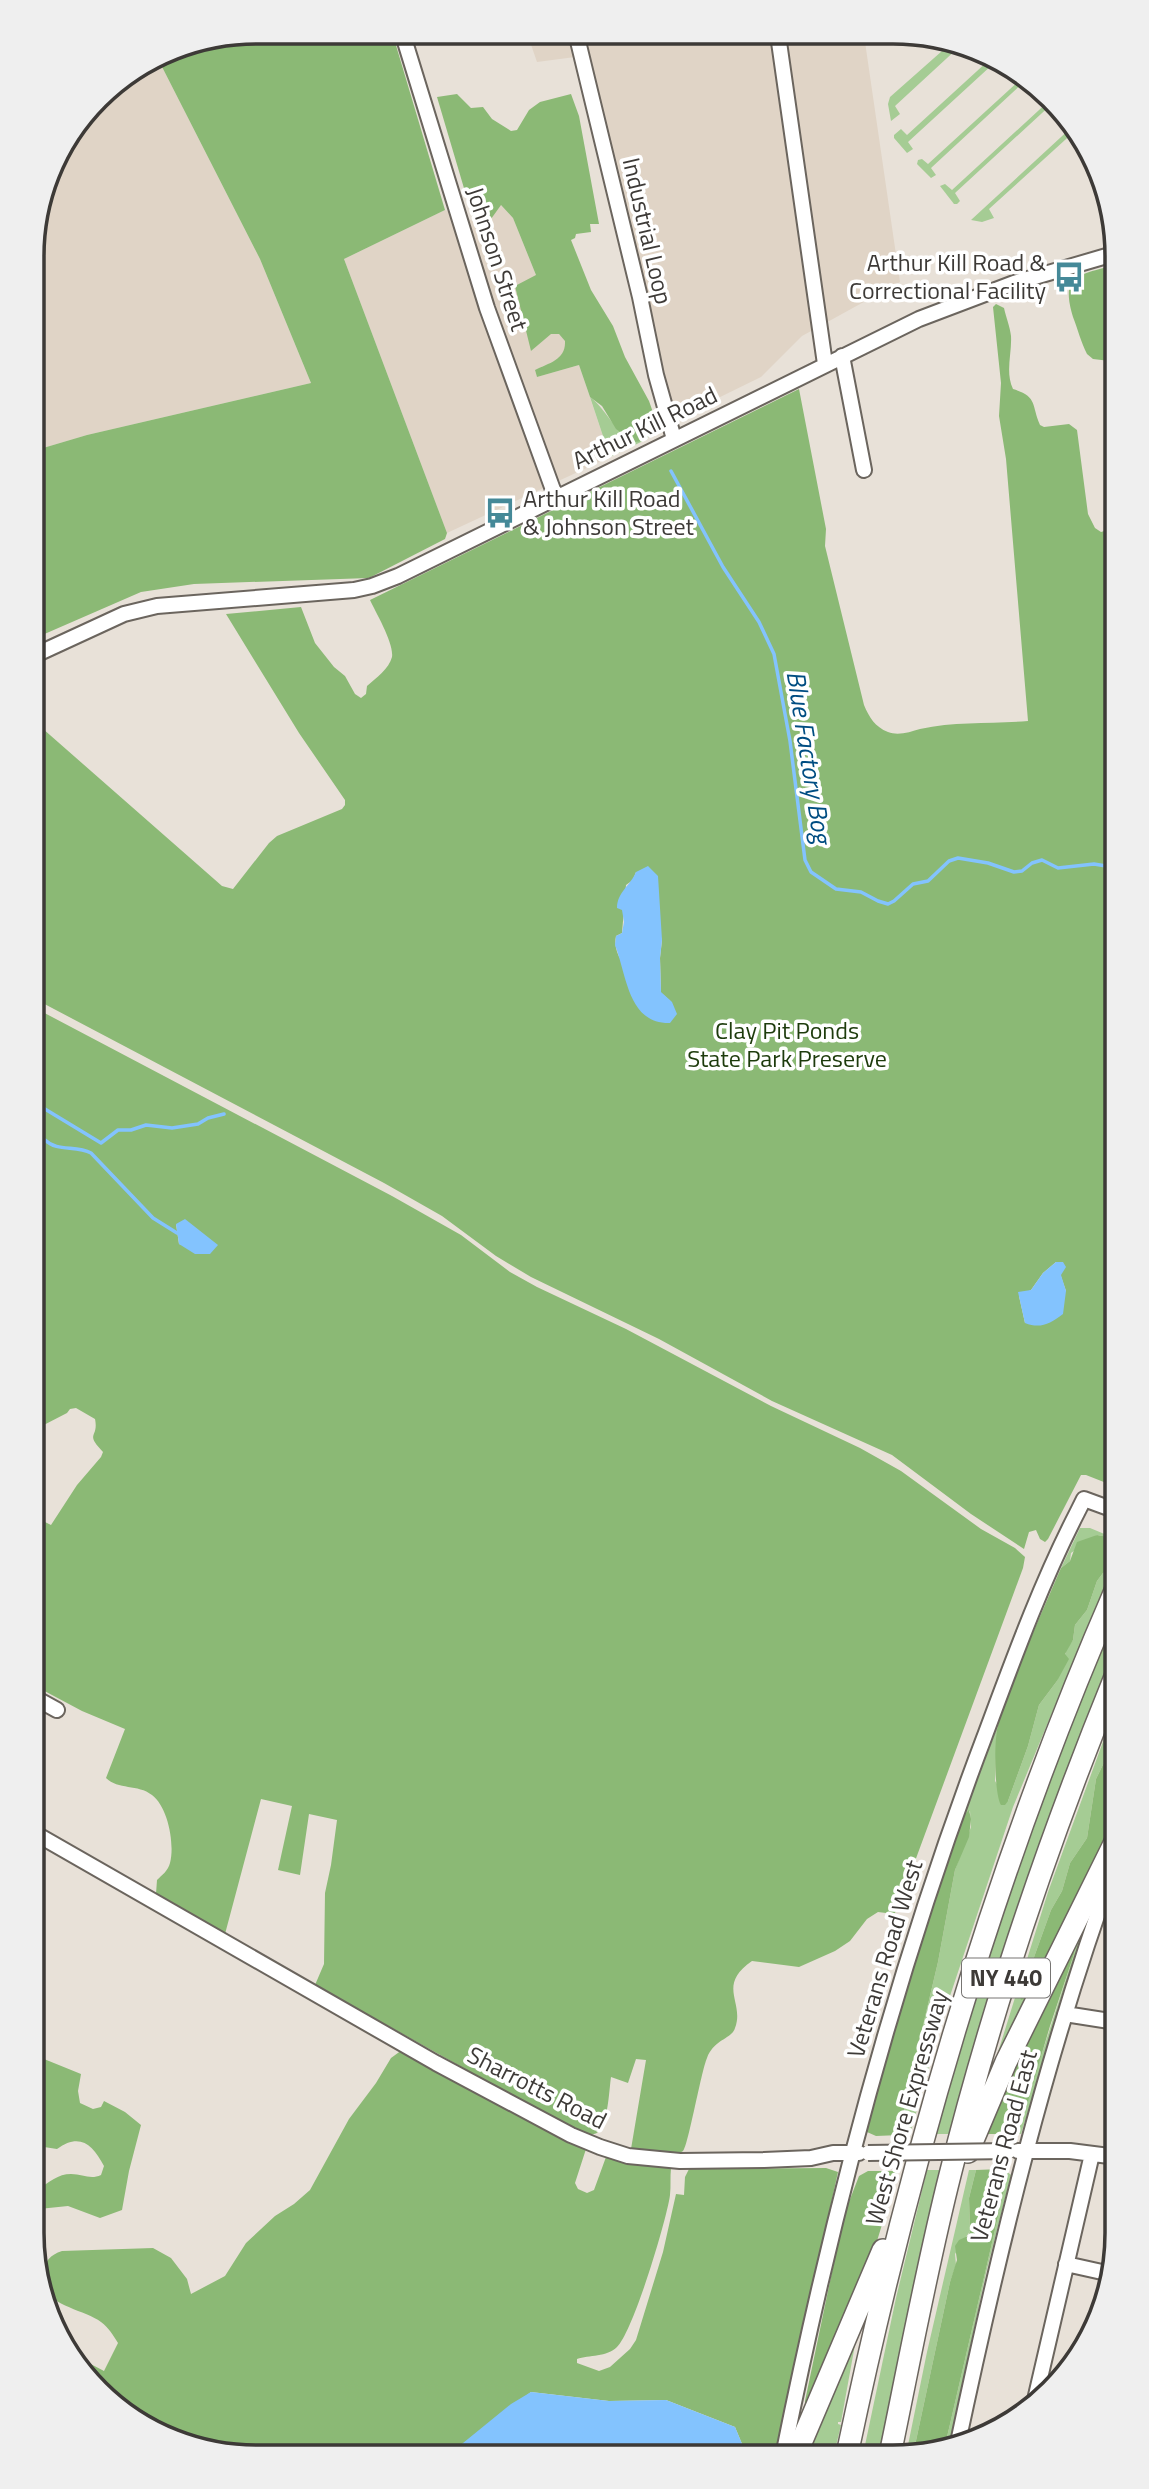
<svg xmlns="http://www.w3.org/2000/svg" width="1149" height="2489" font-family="'Titillium Web',sans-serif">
<rect width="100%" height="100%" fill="#e8e1d8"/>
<path fill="#e0d4c6" d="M527 33 864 35 900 282 802 336 761 377 663 425 575 57 537 62Z
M157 57 260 259 311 383 87 435 33 451 32 241 55 156 108 87Z
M500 204 513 218 536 275 531 351 551 333 559 334 566 341V350L561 358 535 370 537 377 579 365 610 457 447 533 344 259 445 210 486 226Z"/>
<path fill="#a5cc94" d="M932 36 959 47 895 106 900 114 891 121 888 104 890 97 942 51 930 38Z
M988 61 993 64 908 142 913 149 907 153 894 138V135L901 129 907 135Z
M1022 78 1026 80 931 168 936 175 931 178 917 164 918 160 922 159 928 164Z
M1051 99 1054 102 955 193 960 201 957 204H954L940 186 945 184 952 190Z
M1073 126 1076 130 989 209 994 218 982 222 971 220Z
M590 397C608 410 619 443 643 441L610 457Z
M1080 1528H1090L1114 1538 1097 1535 1071 1553 1070 1561 1061 1568Z
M1112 1568 1013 1807 940 2026 936 2031 928 2071 910 2134 900 2135 908 2089 938 1962 955 1870 971 1827 970 1811 964 1815 997 1728 995 1781 1008 1801 1028 1746 1039 1705 1057 1681 1067 1648 1073 1640 1075 1625 1087 1610 1097 1581 1103 1573Z
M1115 1613V1655L1070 1768 951 2134H936L992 1945 1040 1801Z
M1115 1709V1740L1096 1779 1087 1838 1070 1863 1062 1891 1051 1910 1020 1996 1030 1992 1115 1816V1826L1040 1979 994 2065 1048 1892Z
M1090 1911 1021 2134H1012L1017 2131 1074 1954 1073 1948Z
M927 2170H944L913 2293 880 2450H864L896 2298Z
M969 2170H976L969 2198 970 2231 955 2254 956 2265 950 2282 914 2450H907L927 2352Z
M1005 2170 1011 2175 986 2273 948 2450H944L1007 2178Z
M856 2339 841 2422H838V2424L841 2425 835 2450H805Z"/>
<path fill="#8bb975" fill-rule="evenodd" d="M256 32H392L445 210 344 259 447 533 445 539 369 578 194 584 141 592 33 639V451L87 435 311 383 260 259 157 57 170 48Z
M457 94 471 108 483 107 492 119 511 131 517 130 529 110 540 102 571 94 579 116 599 224H590L591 232 576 234 575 238 571 240 591 290 613 326 625 357 649 401 656 421 654 433 643 441 634 442 616 429 602 406 590 397 579 365 537 377 535 370C549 363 566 360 565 341L559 334H551L531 351 515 286 536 275 513 218 501 205 486 226 474 222 437 97Z
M1110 266V361L1093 359 1087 354C1081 342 1078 330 1073 317 1061 277 1075 276 1110 266Z
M996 304 1004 308C1006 317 1010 327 1011 336 1012 354 1005 372 1013 389 1038 397 1031 404 1040 425L1044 427 1069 424 1077 430 1088 514 1095 528 1101 532 1111 529 1114 1486 1086 1475H1081L1048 1539 1045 1542 1040 1539 1036 1530 1029 1532 1024 1549 971 1514 892 1455 772 1401 659 1339 531 1277 496 1256 442 1216 384 1183 35 999 34 721 222 886 233 889 269 843 277 836 342 809 345 805V800L299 733 226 614 301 607 315 643 334 667 345 676 355 694 361 698 366 694 367 686C376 678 389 669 392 657 394 643 376 613 370 600L799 389 826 529 825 546 864 705C869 717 875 727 888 732 898 736 910 732 920 729 956 721 991 724 1028 721L1006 459 999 416 1001 383 993 307ZM636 872 662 940 660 958 661 993 672 1002C651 986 610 967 616 936L622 933 626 885 633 880ZM1056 1262 1066 1291 1025 1323 1019 1296 1031 1290 1043 1273Z
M35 1008 392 1196 461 1235 510 1272 537 1287 626 1329 771 1406 860 1448 901 1471 981 1529 1015 1548 1025 1557 1023 1568 897 1910 894 1914 878 1912 867 1919 850 1941 835 1951 799 1967 752 1961C716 1986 745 2002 735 2028 732 2039 714 2039 707 2058 701 2072 688 2147 683 2151 674 2158 642 2151 631 2149L646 2060 636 2059 628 2083 611 2077C609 2090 608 2132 594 2134 585 2136 570 2126 562 2123L315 1985 324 1964 325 1893 331 1865 337 1820 309 1814 300 1875 278 1870 292 1806 261 1799 225 1934 156 1894 157 1880C162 1875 168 1871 170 1863 175 1844 168 1807 152 1795 138 1784 118 1790 106 1778L125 1729 82 1711 37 1687V1518L51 1525 77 1485 101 1457 103 1452C84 1432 99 1439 95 1419L76 1408 70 1409 67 1413 36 1429ZM176 1224 210 1254 179 1244Z
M1097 1535 1114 1538 1115 1561 1112 1568 1103 1573 1097 1581 1087 1610 1075 1625 1073 1640 1065 1654 1069 1659 1057 1681 1039 1705 1028 1746 1008 1801 1005 1805H1001C994 1794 994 1738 998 1725 1015 1671 1039 1619 1061 1568L1070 1561 1077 1542Z
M1115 1740V1816L1030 1992 1026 1998 1021 2000 1020 1996 1051 1910 1062 1891 1070 1863 1087 1838 1096 1779Z
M969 1810 971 1819 969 1837 955 1870 938 1962 908 2089 900 2135 876 2136 867 2132V2129L914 1963 964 1815Z
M1073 1948 1074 1954 1050 2026 1021 2125 1012 2134H983Z
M402 2050 586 2149 575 2183 578 2189 587 2193 594 2190 606 2157 631 2164 671 2168C670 2177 671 2186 670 2195 667 2219 633 2332 617 2347 607 2357 589 2355 577 2359V2363L599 2371 610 2367 630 2349 636 2340 663 2252 676 2194 684 2195 685 2177 689 2169 826 2168 838 2172 777 2451H745L735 2427 666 2400 609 2401 531 2392 452 2452 213 2453 108 2402 69 2357 66 2351 104 2371 118 2343C113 2335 109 2328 101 2322 83 2308 38 2306 43 2273 45 2261 50 2255 62 2251L153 2248 171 2258 187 2279 191 2294 225 2276 246 2243 275 2216 294 2204 310 2190 349 2119 376 2083 391 2058Z
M38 2053 44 2059 81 2074 78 2091 80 2103 93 2109 101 2107 104 2101 125 2112 141 2125 129 2171 122 2210 100 2218 68 2206 39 2209V2189C49 2182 58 2174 71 2174 83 2174 90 2180 101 2175L104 2166C93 2145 80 2132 57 2149L44 2147 39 2134 43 2112 39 2109Z
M1002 2169 1007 2172V2178L944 2450H914L950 2282 957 2260 955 2246 959 2240 968 2236 970 2231 969 2198 976 2170Z
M868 2171H898L885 2214 883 2215 884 2218 867 2274 805 2408V2401L837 2248 847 2207 859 2176Z"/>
<path fill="#83c3fe" d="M648 866 658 876 662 940 660 958 661 992 672 1002 677 1014 670 1023C628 1024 627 976 615 945L616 936 622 933 624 922 622 910 617 908C617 892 631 885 636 872Z
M185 1219 218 1245 210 1254H195L179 1244 176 1224Z
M1056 1262H1063L1066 1267 1061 1275 1066 1291 1063 1314C1050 1324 1040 1329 1025 1323L1018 1292 1031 1290 1043 1273Z
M531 2392 609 2401 666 2400 735 2427 745 2451 452 2452 511 2404Z"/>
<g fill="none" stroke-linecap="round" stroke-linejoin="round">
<path stroke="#83c3fe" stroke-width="3.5" d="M671 471 723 567 759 622 774 654 790 741 805 860 811 872 836 889 861 892 878 901 888 904 894 901 913 884 928 881 949 861 958 858 988 863 1014 872 1022 871 1032 863 1042 860 1058 868 1094 864 1112 867
M35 1103 101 1143 118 1130H131L146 1125 172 1128 198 1124 208 1118 224 1114
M35 1139 45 1140C57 1152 76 1145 91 1153L153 1218 177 1233"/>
<g stroke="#6b655e" stroke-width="18">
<path id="minor" d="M402 32 487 308 556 498
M576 33 640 297 656 375 674 439
M778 35 825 364
M842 356 864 470
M33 656 124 614 157 606 354 590 372 586 398 576 919 319 1014 283 1110 255
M37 1699 57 1710
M38 1835 436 2063 571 2135 600 2147 628 2156 680 2161 764 2160 811 2158 833 2153H859
M1065 2014 1116 2022
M1018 2151H1070L1117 2157
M1066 2264 1111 2274
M1034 2404 1092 2154
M957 2447C999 2249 1046 2053 1116 1862
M784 2451C833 2208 896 1970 984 1738 1012 1663 1040 1585 1077 1513L1084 1499 1114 1510"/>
</g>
<g stroke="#6b655e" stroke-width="24">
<path id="highway" d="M968 2152 1006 2062 1116 1840
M798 2450 883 2250
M848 2450C910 2157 995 1866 1115 1591
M891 2450C910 2358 927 2266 950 2175 992 2006 1049 1839 1115 1677"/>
</g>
<use href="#minor" stroke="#fff" stroke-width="14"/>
<use href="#highway" stroke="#fff" stroke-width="21"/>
<g stroke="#6b655e" stroke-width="18" stroke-linecap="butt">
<path id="minor-bridge" d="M868 2153 1009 2151"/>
</g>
<use href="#minor-bridge" stroke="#fff" stroke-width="14"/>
</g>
<defs>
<g id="bus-bare" transform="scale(2.415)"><path d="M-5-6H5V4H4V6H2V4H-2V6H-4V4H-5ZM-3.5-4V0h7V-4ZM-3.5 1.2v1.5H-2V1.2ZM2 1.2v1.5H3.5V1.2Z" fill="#458998" stroke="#fff" stroke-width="2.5" paint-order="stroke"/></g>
</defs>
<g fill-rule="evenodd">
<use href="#bus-bare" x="1069" y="277"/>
<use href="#bus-bare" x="500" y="513"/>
</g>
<g text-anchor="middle" stroke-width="7" stroke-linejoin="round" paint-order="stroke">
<rect fill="#fff" stroke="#777573" stroke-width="2" x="962" y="1958.5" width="88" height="39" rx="5"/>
<g font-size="23" font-weight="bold" fill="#3d3a37">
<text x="1006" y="1986">NY 440</text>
</g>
<g font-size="24" fill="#3d3a37" stroke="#fff">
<text transform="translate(647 231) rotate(77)" y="8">Industrial Loop</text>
<text transform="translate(497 259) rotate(72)" y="8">Johnson Street</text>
<text transform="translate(645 428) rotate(-26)" y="8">Arthur Kill Road</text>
<text transform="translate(885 1959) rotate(-73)" y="8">Veterans Road West</text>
<text transform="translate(537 2088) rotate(27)" y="8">Sharrotts Road</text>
<text transform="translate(907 2108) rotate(-74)" y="8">West Shore Expressway</text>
<text transform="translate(1004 2146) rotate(-75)" y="8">Veterans Road East</text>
</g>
<g font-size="24" fill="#3d3a37" stroke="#fff" text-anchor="end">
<text x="1046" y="271">Arthur Kill Road &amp;<tspan x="1046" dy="28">Correctional Facility</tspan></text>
<text x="523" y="507" text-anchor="start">Arthur Kill Road<tspan x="523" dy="28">&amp; Johnson Street</tspan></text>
</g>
<g font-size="24" fill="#1d3b0c" stroke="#fff">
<text x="787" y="1039">Clay Pit Ponds<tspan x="787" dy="28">State Park Preserve</tspan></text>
</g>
<g font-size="26" font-style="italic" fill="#004d82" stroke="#fff">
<text transform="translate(809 757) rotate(81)" y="9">Blue Factory Bog</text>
</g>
</g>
<path d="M0 0H1149V2489H0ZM256 44H893A212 212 0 0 1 1105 256V2233A212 212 0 0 1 893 2445H256A212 212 0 0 1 44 2233V256A212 212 0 0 1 256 44Z" fill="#efefef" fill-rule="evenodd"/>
<path fill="none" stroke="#3d3a37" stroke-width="3.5" d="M256 44H893A212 212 0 0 1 1105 256V2233A212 212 0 0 1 893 2445H256A212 212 0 0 1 44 2233V256A212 212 0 0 1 256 44Z"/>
</svg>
